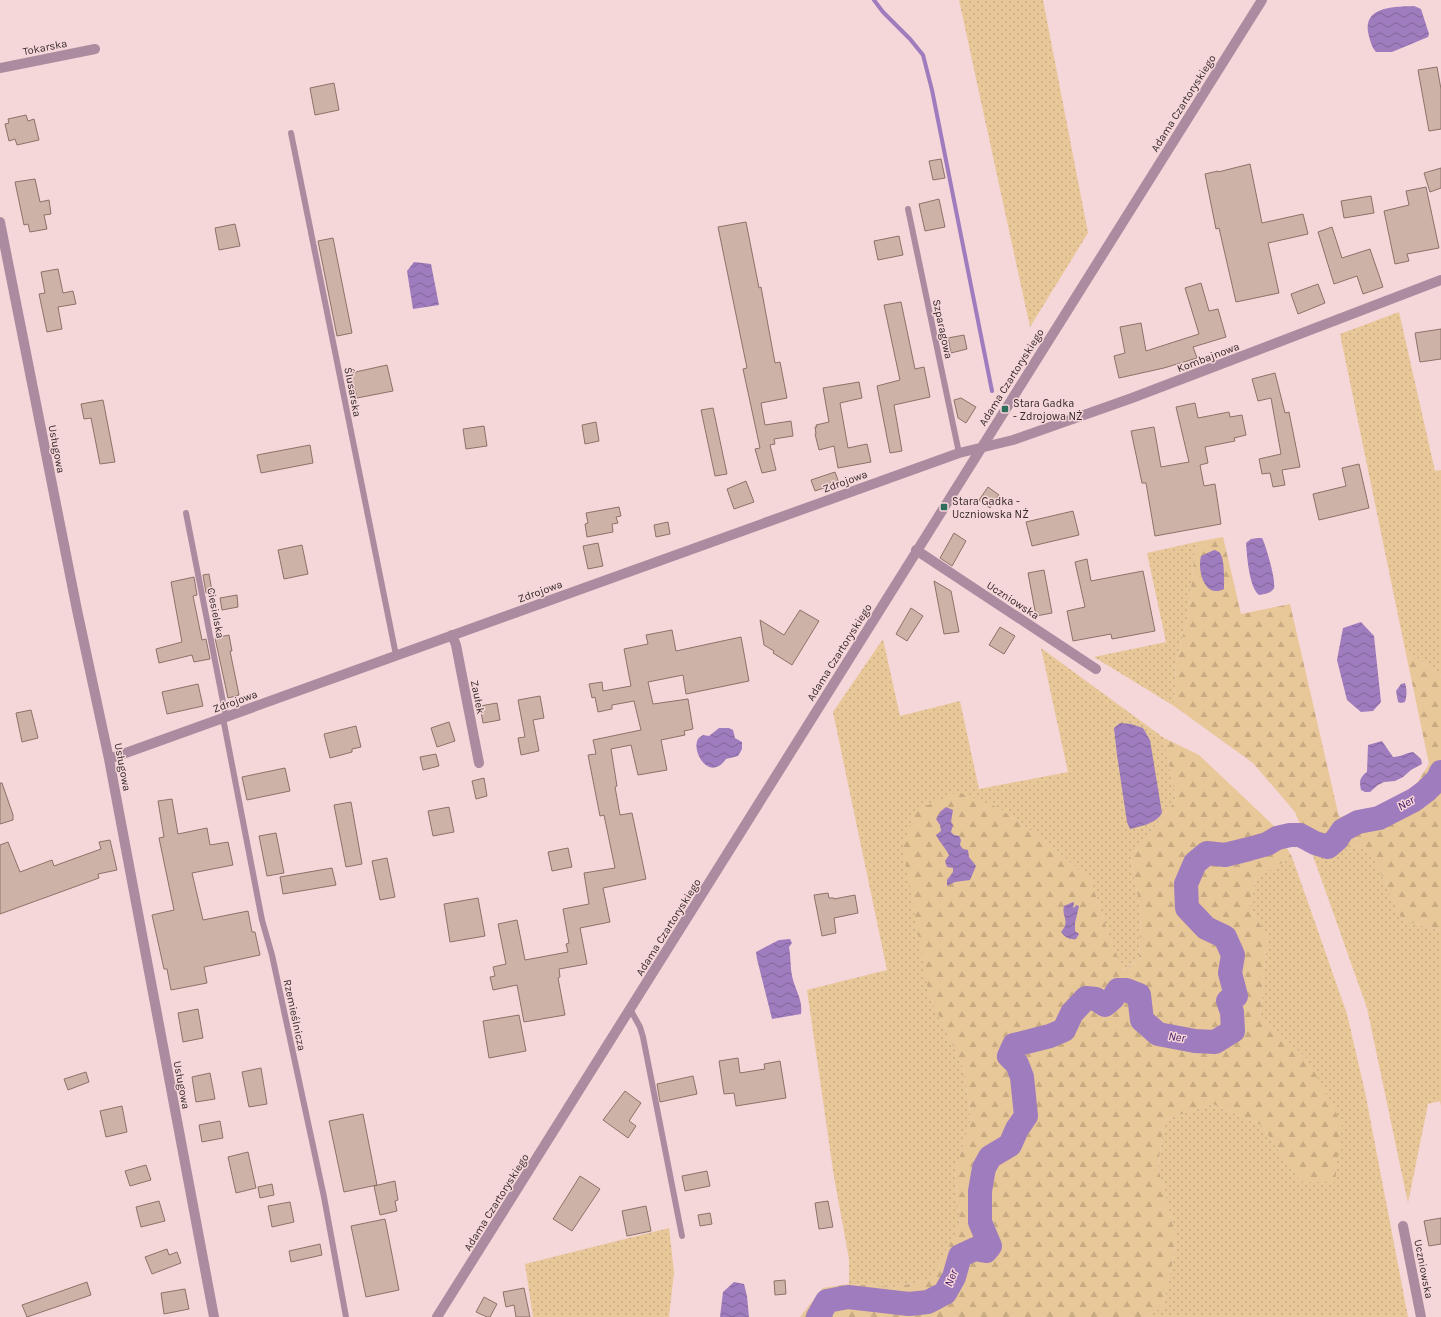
<svg xmlns="http://www.w3.org/2000/svg" width="1441" height="1317" font-family="Karla,sans-serif">
<defs>
<pattern id="grass-dots" width="8" height="8" patternUnits="userSpaceOnUse"><rect width="8" height="8" fill="#e8c798"/><path d="M2 2h.1M6 6h.1" fill="none" stroke="#c8ab83" stroke-width="1.8" stroke-linecap="round"/></pattern>
<pattern id="forest-firs" width="22" height="20" patternUnits="userSpaceOnUse"><rect width="22" height="20" fill="#e8c798"/><path d="M5 1l3.5 6h-7zM16 11l3.5 6h-7z" fill="#c8ab83"/></pattern>
<pattern id="water-waves" width="16" height="10" patternUnits="userSpaceOnUse"><rect width="16" height="10" fill="#9f7cbd"/><path d="M0 5q4-4 8 0t8 0" fill="none" stroke="#82669a"/></pattern>
</defs>
<rect width="100%" height="100%" fill="#f5d6d9"/>
<path fill="url(#grass-dots)" d="M959 0H1043L1088 233 1030 327Z
M1399 312 1435 471 1441 470V676L1405 649 1340 334Z
M1196 542 1188 615 1176 663 1174 706 1094 657 1166 642 1147 553Z
M883 639 900 716 960 701 979 789 1068 772 1041 648 1164 738 1176 800 1131 857 1141 915 1139 959 1123 970 1113 947 1091 881 1050 845 999 808 929 995 963 1067 971 1119 955 1172 960 1225 931 1279 896 1287 849 1284V1259L834 1177 807 990 887 970 833 712Z
M1350 845 1371 852 1402 920 1441 931V1106L1440 1101 1428 1104 1408 1203 1367 1008 1312 853 1333 855Z
M1292 857 1347 1014 1365 1092 1408 1317H1144L1163 1307 1177 1241 1158 1167 1164 1120 1213 1104 1261 1125 1301 1182 1308 1060 1260 1017 1267 938 1249 904 1256 878Z
M669 1228 674 1272 669 1317H533L525 1264Z"/>
<path fill="url(#forest-firs)" d="M1223 537 1241 614 1290 604 1339 817 1377 809 1412 791 1429 764 1405 649 1441 676V931L1402 920 1371 852 1350 845 1333 855 1312 853 1295 812 1253 763 1174 706 1176 663 1188 615 1196 542Z
M1164 738 1199 755 1274 826 1292 857 1256 878 1249 904 1267 938 1260 1017 1308 1060 1342 1124 1335 1182H1301L1261 1125 1213 1104 1164 1120 1158 1167 1177 1241 1163 1307 1144 1317H800L823 1288 849 1284 896 1287 931 1279 960 1225 955 1172 971 1119 963 1067 929 995 903 848 914 811 958 792 999 808 1050 845 1091 881 1113 947 1124 970 1139 959 1141 915 1131 857 1176 800Z"/>
<path fill="url(#water-waves)" d="M1414 6 1421 9 1429 34 1428 37 1392 52H1376C1371 46 1370 40 1368 32 1364 6 1395 7 1414 6Z
M414 262 431 264 439 305 413 309 407 271Z
M1258 538H1262C1266 545 1276 581 1274 588 1272 593 1264 594 1259 595 1249 587 1247 556 1246 543L1251 539Z
M1214 550C1216 550 1219 552 1220 553 1225 560 1224 580 1224 589 1205 599 1197 571 1201 556Z
M1361 622 1374 636 1381 702 1373 711 1361 712 1347 700 1337 660 1343 628Z
M1405 683C1407 690 1407 695 1405 702L1401 703 1398 702 1396 691 1401 684Z
M1120 723 1131 724 1143 728 1150 740 1162 813C1156 824 1141 826 1130 829L1127 822 1117 755 1114 728Z
M719 728H729L733 730 735 738 742 742V749L738 756 726 759C709 783 691 751 698 739 699 737 702 736 703 735L709 736Z
M1382 741 1393 757C1401 757 1405 753 1413 752L1421 759 1422 764 1411 770 1403 777 1395 781 1384 782 1378 785 1370 792H1365L1361 790C1359 781 1360 777 1367 772L1368 745Z
M946 807 953 810 951 822 953 825 951 832 954 835 959 836 961 840 960 845 963 849 968 850 969 857 976 866 970 880 955 882 947 886V880L953 872V868L947 867 945 861 949 855C945 847 940 843 936 835L941 831 940 825 936 819 941 811Z
M1073 902 1074 903 1073 908 1075 907 1076 905 1079 906 1075 923V931L1079 934 1076 939C1069 940 1065 937 1061 932 1071 921 1061 916 1064 906Z
M790 939 792 943 789 947C791 957 790 966 792 976 795 990 803 999 801 1014L772 1019 757 959 756 952 779 940Z
M734 1282 744 1284 747 1296 749 1317H720L723 1292Z"/>
<g fill="none" stroke-linecap="round" stroke-linejoin="round">
<path stroke="#9f7cbd" stroke-width="4" d="M874 0 883 12 910 39 923 55 932 90 992 391"/>
<path stroke="#9f7cbd" stroke-width="24" d="M818 1317 827 1301 848 1297 909 1304 928 1302 945 1293 954 1277 960 1256 975 1249 986 1251 990 1246 980 1222V1191L984 1168 990 1157 1010 1145 1017 1129 1026 1116 1022 1077 1017 1064 1009 1056 1014 1045 1050 1036 1064 1030 1072 1013 1086 998 1096 999 1105 1005 1113 998 1118 990H1126L1139 995 1142 1020 1158 1034 1195 1041 1215 1042 1233 1031 1232 1012 1228 1001 1236 996 1230 973 1233 955 1225 937 1206 928 1187 908 1186 884 1195 863 1207 853 1225 855 1249 849 1267 844 1277 838 1290 835H1300L1315 843 1328 847 1336 840 1343 830 1358 822 1379 818 1414 800 1426 791 1438 779 1441 772"/>
</g>
<path fill="#cdb2a7" stroke="#8b7368" d="M1437 67 1441 89V129L1429 131 1418 70Z
M334 83 339 110 315 115 310 88Z
M26 115 28 121 34 119 39 140 17 145 15 139 9 141 5 124 9 123 8 119Z
M941 159 945 178 933 180 929 161Z
M1250 164 1262 223 1303 214 1308 234 1268 243 1279 293 1236 302 1219 228 1216 229 1205 174 1218 171V172Z
M1441 168V188L1430 192 1424 173Z
M35 179 40 202 49 200 51 214 44 215 47 229 30 232 28 224 24 225 15 182Z
M1426 187 1439 248 1407 254 1409 261 1395 264 1384 211 1409 205 1406 191Z
M1371 196 1374 213 1344 218 1341 201Z
M939 199 945 227 925 231 919 204Z
M746 222 759 288 761 287 775 363 780 362 787 398 761 403 765 425 791 421 793 436 774 439 775 444 770 445 776 470 762 473 755 449 760 448 743 369 747 368 718 227Z
M235 224 240 246 219 250 215 228Z
M1332 227 1342 258 1370 249 1383 287 1363 294 1357 276 1334 284 1318 232Z
M899 236 903 255 878 260 874 241Z
M333 238 352 333 337 336 318 241Z
M58 269 63 293 73 291 76 304 58 307 62 329 47 332 39 294 45 293 41 272Z
M1201 283 1209 311 1218 309 1226 337 1193 347 1197 358 1164 368 1119 378 1114 356 1125 353 1120 327 1141 323 1146 351 1199 334 1185 288Z
M1318 284 1325 303 1298 314 1291 294Z
M901 302 915 369 924 367 930 397 894 405 902 451 890 453 877 386 900 380 884 305Z
M1441 329V359L1420 362 1415 333Z
M964 335 967 349 951 353 948 338Z
M387 365 393 391 357 398 351 373Z
M1275 373 1285 413 1289 412 1300 467 1282 470 1285 485 1273 487 1270 473 1262 474 1259 459 1281 454 1271 398 1258 401 1252 379Z
M859 382 862 398 840 403 848 448 867 444 871 462 838 468 834 446 819 450 815 434H816L815 427H817L816 425 829 422 823 388Z
M961 398 976 407 966 423 958 418 954 400Z
M103 400 115 462 100 464 91 418 84 419 81 404Z
M1195 403 1198 418 1229 412 1230 417 1242 415 1246 435 1234 438 1235 441 1205 447 1208 463 1200 465 1204 486 1215 484 1221 524 1155 536 1146 483H1142L1131 431 1154 427 1161 467 1189 462 1176 407Z
M713 408 727 474 715 476 701 410Z
M596 422 599 441 585 444 582 425Z
M484 426 487 446 466 449 463 429Z
M310 445 313 463 261 473 257 455Z
M1359 464 1369 508 1319 520 1313 494 1346 486 1342 468Z
M835 472 839 483 815 491 811 480Z
M746 481 754 502 734 509 727 489Z
M988 487 999 495 990 508 979 500Z
M619 507 621 516 616 517 618 523 612 524 613 532 587 537 585 524 588 523 586 513Z
M1073 511 1079 535 1032 546 1026 522Z
M668 522 670 534 656 537 654 525Z
M954 533 966 541 952 566 940 558Z
M598 543 603 566 588 569 583 546Z
M302 545 308 574 284 579 278 550Z
M1087 559 1091 581 1143 571 1155 631 1112 639 1111 634 1073 641 1067 611 1085 607 1075 562Z
M1044 570 1052 613 1036 616 1028 573Z
M209 574 212 591 206 593 203 575Z
M194 577 197 595 193 596 202 640 206 639 210 659 194 662 192 655 159 663 156 649 182 642 171 582Z
M934 581 951 591 959 632 944 634Z
M237 595 238 607 222 610 220 598Z
M911 608 923 616 907 641 896 634Z
M800 610 819 621 792 665 773 653 774 651 764 645 760 620 784 635Z
M1000 627 1015 636 1004 654 989 645Z
M672 630 676 651 741 637 749 681 686 694 683 675 648 682 653 704 688 699 693 729 684 731 685 735 661 740 667 770 638 775 631 745 611 749 617 786 615 787 620 815 632 813 646 879 603 888 610 922 580 928 587 964 559 969 560 977 558 978 565 1015 524 1022 517 985 493 990 490 977 495 976 493 967 506 964 498 924 517 920 525 960 568 952 566 944 569 943 563 909 589 904 584 873 615 868 604 815 600 816 588 755 596 754 593 740 641 730 634 701 612 705V709L598 712 595 697 592 698 589 684 602 682 603 691 631 686 624 649 648 644 646 635Z
M229 635 232 651H230L239 695 228 698 215 638Z
M198 684 203 706 167 714 162 692Z
M540 696 544 718 533 720 539 751 521 755 518 738 525 737 518 700Z
M497 703 500 720 483 723 480 706Z
M31 710 38 738 22 742 16 713Z
M449 722 455 741 437 747 431 728Z
M356 726 361 747 352 749V752L330 758 324 734Z
M436 754 439 766 423 770 420 757Z
M285 768 290 791 247 800 242 777Z
M484 778 487 796 476 799 472 781Z
M0 783H2L13 815V820L0 824Z
M172 799 178 834 207 828 210 845 228 842 233 865 192 873 203 920 248 911 252 932H255L260 955 204 967 207 983 171 990 167 969H164L152 915 174 910 159 838 164 837 158 801Z
M351 802 362 864 346 867 334 805Z
M449 807 454 832 433 836 428 811Z
M276 833 284 873 267 876 259 836Z
M110 840 117 870 98 874 99 878 0 914V845L8 842 20 872 52 860 54 866 101 849 99 842Z
M568 848 572 867 552 871 548 852Z
M387 858 395 897 380 900 372 861Z
M332 868 336 885 283 894 280 877Z
M828 893 829 898H834V899L855 895 858 913 834 918 836 933 822 936 814 895Z
M478 898 485 936 450 942 444 904Z
M198 1009 203 1038 183 1042 178 1013Z
M519 1015 526 1051 489 1058 483 1021Z
M738 1058 740 1073 765 1069 764 1064 780 1061 786 1098 736 1106 734 1093 724 1094 719 1061Z
M261 1068 267 1104 249 1107 242 1072Z
M86 1072 89 1082 68 1090 64 1079Z
M210 1073 215 1099 196 1102 192 1077Z
M693 1076 697 1094 660 1102 657 1084Z
M625 1091 641 1103 629 1121 636 1126 628 1138 603 1120Z
M122 1106 127 1132 106 1137 100 1111Z
M363 1114 377 1185 344 1192 329 1121Z
M220 1121 223 1138 202 1142 199 1125Z
M248 1152 256 1188 236 1193 228 1157Z
M146 1165 151 1180 130 1186 125 1171Z
M707 1171 710 1186 685 1191 682 1176Z
M580 1176 600 1189 572 1231 553 1219Z
M395 1181 398 1200 395 1201 397 1211 380 1215 374 1186Z
M272 1184 274 1195 260 1198 258 1187Z
M159 1201 165 1221 141 1227 136 1207Z
M828 1201 833 1227 819 1229 815 1203Z
M290 1202 294 1222 272 1227 268 1206Z
M646 1206 651 1231 627 1236 622 1211Z
M710 1213 712 1224 700 1226 698 1215Z
M1441 1218V1244L1429 1246 1424 1221Z
M385 1219 399 1290 366 1297 351 1226Z
M320 1244 322 1255 291 1262 289 1251Z
M167 1249 169 1255 177 1252 181 1263 152 1274 145 1257Z
M785 1280 786 1294 775 1295 774 1281Z
M87 1282 91 1295 27 1317 22 1305Z
M524 1288 530 1317H516L514 1305 506 1307 503 1292Z
M185 1289 189 1309 164 1314 161 1293Z
M484 1297 497 1304 490 1317H487L476 1312Z"/>
<g fill="none" stroke-linecap="round" stroke-linejoin="round">
<path stroke="#ab8b9f" stroke-width="6" d="M291 133 396 655
M908 209 959 453
M186 513 226 717
M223 718 262 920 272 955 324 1197 346 1317
M630 1009 640 1027 643 1037 682 1236"/>
<path stroke="#ab8b9f" stroke-width="10" d="M0 68 95 49
M0 222 77 610 109 759 214 1317
M916 550 1096 669
M452 635 456 645 479 763
M109 759 959 453 1013 440 1132 398 1441 280
M1403 1226 1421 1317"/>
<path stroke="#ab8b9f" stroke-width="10" d="M437 1317 1262 0"/>
</g>
<g fill="#2e6e5c" stroke="#f5d6d9" stroke-width="1.5">
<rect x="1001" y="405" width="8" height="8" rx="2"/>
<rect x="940" y="503" width="8" height="8" rx="2"/>
</g>
<g text-anchor="middle" stroke-width="3" stroke-linejoin="round" paint-order="stroke">
<g font-size="11" fill="#342829" stroke="#f5d6d9">
<text transform="translate(45 47) rotate(-11)" y="4">Tokarska</text>
<text transform="translate(1183 103) rotate(-58)" y="4">Adama Czartoryskiego</text>
<text transform="translate(943 329) rotate(78)" y="4">Szparagowa</text>
<text transform="translate(1208 357) rotate(-21)" y="4">Kombajnowa</text>
<text transform="translate(1011 377) rotate(-58)" y="4">Adama Czartoryskiego</text>
<text transform="translate(353 392) rotate(79)" y="4">Ślusarska</text>
<text transform="translate(57 449) rotate(79)" y="4">Usługowa</text>
<text transform="translate(845 481) rotate(-20)" y="4">Zdrojowa</text>
<text transform="translate(540 591) rotate(-20)" y="4">Zdrojowa</text>
<text transform="translate(1013 600) rotate(33)" y="4">Uczniowska</text>
<text transform="translate(216 613) rotate(79)" y="4">Ciesielska</text>
<text transform="translate(839 652) rotate(-58)" y="4">Adama Czartoryskiego</text>
<text transform="translate(478 697) rotate(79)" y="4">Zaułek</text>
<text transform="translate(235 701) rotate(-20)" y="4">Zdrojowa</text>
<text transform="translate(123 767) rotate(79)" y="4">Usługowa</text>
<text transform="translate(668 927) rotate(-58)" y="4">Adama Czartoryskiego</text>
<text transform="translate(295 1015) rotate(78)" y="4">Rzemieślnicza</text>
<text transform="translate(182 1085) rotate(79)" y="4">Usługowa</text>
<text transform="translate(496 1202) rotate(-58)" y="4">Adama Czartoryskiego</text>
<text transform="translate(1424 1269) rotate(79)" y="4">Uczniowska</text>
</g>
<g font-size="11" fill="#342829" stroke="#f5d6d9" text-anchor="start">
<text x="1013" y="407">Stara Gadka<tspan x="1013" dy="13">- Zdrojowa NŻ</tspan></text>
<text x="952" y="505">Stara Gadka -<tspan x="952" dy="13">Uczniowska NŻ</tspan></text>
</g>
<g font-size="12" font-style="italic" fill="#451464" stroke="#f5d6d9">
<text transform="translate(1406 803) rotate(-30)" y="4">Ner</text>
<text transform="translate(1177 1037) rotate(8)" y="4">Ner</text>
<text transform="translate(951 1278) rotate(-68)" y="4">Ner</text>
</g>
</g>
</svg>
